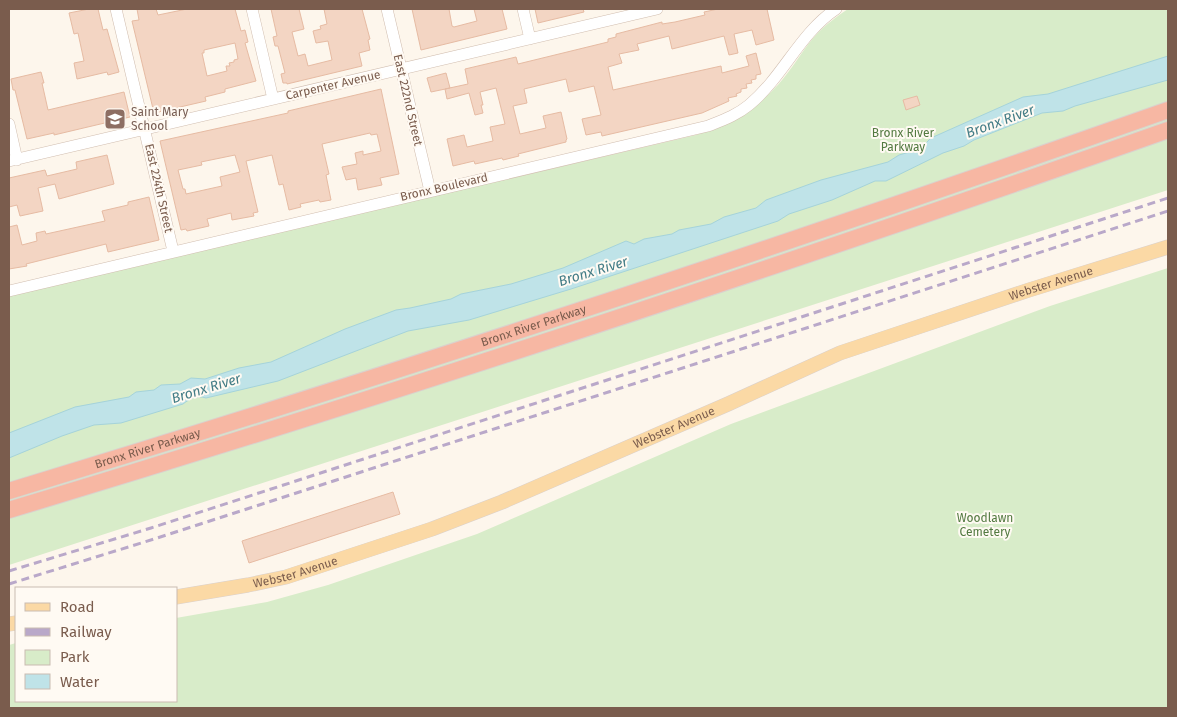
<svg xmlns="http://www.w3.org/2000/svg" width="1177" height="717" font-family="'Fira Sans',sans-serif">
<rect width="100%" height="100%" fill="#fdf6ec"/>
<path fill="#d8ecc9" d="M848 9H1168V190L9 565V296L696 135C723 126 752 111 772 91 789 75 800 53 815 36 825 25 836 17 848 9Z
M1168 268V708H9V645L16 643V701H176V618L267 602 328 585 477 534 731 424 1050 306Z"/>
<path fill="#bfe3e8" stroke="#a5d3da" d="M1168 56V80L1075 106 1063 111 1042 113 974 140 964 146 943 153 886 181H875L832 200 789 214 778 221 571 289 469 320 408 331 278 381 206 398C196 395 191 398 183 404L121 423 94 425 62 436 9 458V433L75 407 129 397 136 392 154 390 161 385 180 384 191 378 205 379 239 368 271 362 345 329 396 310 410 308 451 299 461 294 511 284 563 268 626 241 634 244 644 239 672 234 679 230 711 224 724 217 756 208 766 200 821 180 888 162 899 155 920 149 931 138 1023 97 1048 94Z"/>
<path fill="#f3d5c3" stroke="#e6bba3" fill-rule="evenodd" d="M89 9H98L103 30 107 29 119 72 108 75 107 72 77 79 74 63 84 61 78 33 74 34 69 13Z
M137 9H156L158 15 187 9H235L241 31 245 30 248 42 245 43 256 81 225 89V92L205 97 206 101 154 113 132 21 139 20ZM235 43 238 59 234 60V62L229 63 230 66H226L227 71 207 76 202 53H204V50Z
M271 9H299L304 29 292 32 298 56 305 54 308 66 332 60 328 41 316 43 313 31 321 29 320 26 327 24 324 9H362L370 39 368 40 370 50 359 53 362 66 287 84V83H283L281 74 285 73 278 46H275L273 37 277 36Z
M412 9H449L452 26 454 27 477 21 474 9H502L507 29 421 50Z
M535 9H583L584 12 538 23Z
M718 9H767L774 40 756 45 752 30 734 34 738 53 729 55 724 36 672 49 669 36 637 44 639 50 619 54 622 63 608 67 613 90 721 66 722 73 749 66 746 56 756 53 761 74 756 75V79L751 80 752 83 746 84 747 88 741 89V92L736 94 737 96 728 98 729 101 702 113 602 136 601 132 586 135 582 119 601 115 594 86 569 92 566 79 524 89 527 103 513 106 520 134 546 128 543 116 561 112 567 139 566 140V142L518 154 519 156 503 160 502 158 475 164 474 161 453 166 447 139 464 135 467 147 493 141 490 127 505 124 496 88 480 92 483 105H481L483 113 475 115 469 93 447 99 445 89 468 84 465 69 516 57 518 64 608 42V39L616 37V34L662 22V24L675 22 705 15 704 12Z
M41 72 44 83H42L48 110 124 92 130 117 54 135V133L27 139 15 90H13L11 79Z
M446 73 450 88 431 92 427 78Z
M381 89 399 174 380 178 382 185 358 190 356 178 346 180 342 167 357 164 355 153 363 151V155L381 151 377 134 371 135 370 133 322 144 329 174 326 175 331 200 320 202 319 200 300 204 301 207 289 210 283 184 279 185 272 155 246 161 258 212 253 213 254 216 232 220 231 213 207 219 209 226 187 231 186 229 181 230 160 141 288 113V111ZM235 155 240 172 220 177 222 186 186 194 185 189H183L178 170 202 165 201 162Z
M917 96 920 105 906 110 903 100Z
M107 155 114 184 59 199 55 184 38 188 43 211 20 216 17 205 9 207V178L45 170 47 176 77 169 76 162Z
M149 197 159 240 108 252 106 244 26 264 27 266 9 269V227L17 225 22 245 37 241 36 233 45 231 46 234 105 221 102 211 128 205V202Z
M393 492 400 514 249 563 242 541Z"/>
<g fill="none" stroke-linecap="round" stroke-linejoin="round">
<g stroke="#d1beb0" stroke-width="12">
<path id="minor" d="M116 9 173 251
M252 9 273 99
M387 9 430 191
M523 9 530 39
M9 124 17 160
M9 161 657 9
M9 291 708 126C723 120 737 115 749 105 783 77 799 34 836 9"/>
</g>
<g stroke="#dad1cd" stroke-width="15">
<g id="major">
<path id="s1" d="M176 597 248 585 286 577 432 529 502 502 728 404 840 353 1029 290 1168 247"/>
<path d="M9 624 16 623"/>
</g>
</g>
<g stroke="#dad1cd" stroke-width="18">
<g id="highway">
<path id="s2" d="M9 491C398 373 785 245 1168 110"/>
<path d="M9 510C398 393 785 265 1168 130"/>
</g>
</g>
<use href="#minor" stroke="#fff" stroke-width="11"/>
<use href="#major" stroke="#fbd9a5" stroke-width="14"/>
<use href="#highway" stroke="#f7b7a3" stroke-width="16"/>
<path stroke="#b9a8c9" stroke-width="3" stroke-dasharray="8 5" stroke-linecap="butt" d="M9 571 151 528 1168 198
M9 584 154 539 1168 211"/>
</g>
<defs>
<g id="school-square" transform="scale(1.125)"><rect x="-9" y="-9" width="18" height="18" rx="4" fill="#8d6e63" stroke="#fffaf3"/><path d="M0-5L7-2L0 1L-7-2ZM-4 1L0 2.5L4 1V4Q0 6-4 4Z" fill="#fff"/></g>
</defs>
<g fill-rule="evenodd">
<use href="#school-square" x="115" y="119"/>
</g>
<g text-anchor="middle" stroke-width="4" stroke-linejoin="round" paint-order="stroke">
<g font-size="12" fill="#7a5c4d" stroke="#fffaf3">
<text transform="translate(333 85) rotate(-13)" y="4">Carpenter Avenue</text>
<text transform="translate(408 100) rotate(77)" y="4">East 222nd Street</text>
<text transform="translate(444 187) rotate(-13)" y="4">Bronx Boulevard</text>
<text transform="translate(159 188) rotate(77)" y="4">East 224th Street</text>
<text dy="4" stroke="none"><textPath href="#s1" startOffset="932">Webster Avenue</textPath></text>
<text dy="4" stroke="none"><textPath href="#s2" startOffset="550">Bronx River Parkway</textPath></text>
<text dy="4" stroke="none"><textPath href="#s1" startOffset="528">Webster Avenue</textPath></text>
<text dy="4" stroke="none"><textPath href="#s2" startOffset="145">Bronx River Parkway</textPath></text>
<text dy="4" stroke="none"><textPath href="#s1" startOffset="122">Webster Avenue</textPath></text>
</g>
<g font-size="12" fill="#785e54" stroke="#fffaf3" text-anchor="start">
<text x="131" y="116">Saint Mary<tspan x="131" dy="14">School</tspan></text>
</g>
<g font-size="12" fill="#537a41" stroke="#fffaf3">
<text x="903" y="137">Bronx River<tspan x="903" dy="14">Parkway</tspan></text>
<text x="985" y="522">Woodlawn<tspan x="985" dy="14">Cemetery</tspan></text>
</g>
<g font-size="14" font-style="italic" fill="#437c86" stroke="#fffaf3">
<text transform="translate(1000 121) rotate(-20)" y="5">Bronx River</text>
<text transform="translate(593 271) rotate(-17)" y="5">Bronx River</text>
<text transform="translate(206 388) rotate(-17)" y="5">Bronx River</text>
</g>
</g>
<rect width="1177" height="717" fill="none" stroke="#7a5c4d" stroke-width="20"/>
<rect x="15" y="587" width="162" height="115" fill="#fffaf3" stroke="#cabbb1"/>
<rect x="25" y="603" width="25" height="8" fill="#fbd9a5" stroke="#cabbb1"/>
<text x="60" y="612" font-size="15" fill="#7a5c4d">Road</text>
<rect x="25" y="628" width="25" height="8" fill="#b9a8c9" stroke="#cabbb1"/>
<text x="60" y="637" font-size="15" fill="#7a5c4d">Railway</text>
<rect x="25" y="650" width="25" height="15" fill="#d8ecc9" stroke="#cabbb1"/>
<text x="60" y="662" font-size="15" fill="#7a5c4d">Park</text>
<rect x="25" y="674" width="25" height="15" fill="#bfe3e8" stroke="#cabbb1"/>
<text x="60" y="687" font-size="15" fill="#7a5c4d">Water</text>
</svg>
